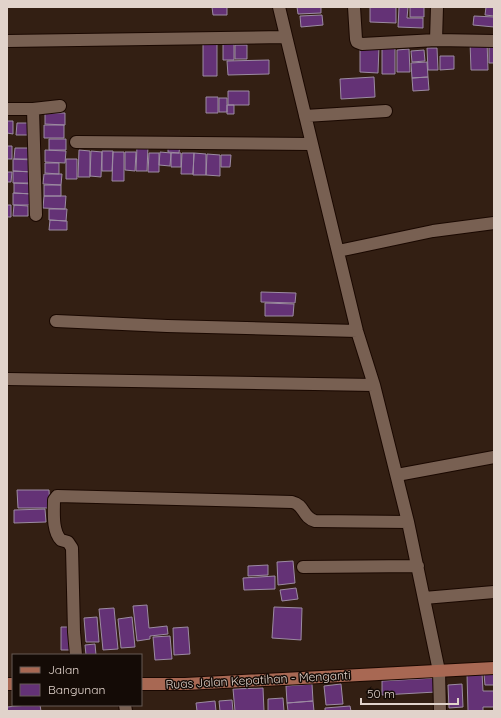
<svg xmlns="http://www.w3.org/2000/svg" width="501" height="718" font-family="Quicksand,sans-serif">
<rect width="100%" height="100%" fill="#331f13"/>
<path fill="#643276" stroke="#9c8ba2" d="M212 7H227V15H213Z
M297 7H321V13L298 14Z
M370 7H396V23L370 22Z
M399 7H408L407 18H423V28L398 27Z
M410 7H424V17H410Z
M486 7H494V16L485 15Z
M322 15 323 25 301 27 300 16Z
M474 16 494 17V27L473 25Z
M487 41 488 70H471L470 42Z
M203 42 217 43V76H203Z
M223 44H234V60H223Z
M235 45H247V59H235Z
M489 45H494V63H489Z
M360 46H379L378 73 360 72Z
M382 48H395V74H382Z
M427 48H437L438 70H428Z
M409 49 410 72H397V50Z
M424 50 425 61 412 62 411 51Z
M440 56H454V69L440 70Z
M269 60V74L228 75 227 61Z
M427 62 428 77 412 78 411 63Z
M374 77 375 97 341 99 340 79Z
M428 77 429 90 413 91 412 78Z
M228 91H249V105H228Z
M206 97H218V113H206Z
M219 98H227V112H219Z
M227 105H234V114H227Z
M45 113H65V125L45 124Z
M7 121H13V134L7 133Z
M17 123H29V135H16Z
M44 125H64V138H44Z
M49 139H66V150H49Z
M168 144H180L179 153 168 152Z
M7 146H12V159H7Z
M137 146H148L147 171H136Z
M15 148H29V159H14Z
M45 150 66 151 65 163 45 162Z
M79 150 90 151V177H78Z
M91 151 102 152 101 177 90 176Z
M102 151H113L112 171H102Z
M113 152H124V181H112Z
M125 152H136L135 171 125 170Z
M160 152 171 153 170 166 159 165Z
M149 153H159V172H148Z
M171 153H181V167H171Z
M182 153H194L193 174H181Z
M194 153 206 154V175H193Z
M207 154 220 155V176L206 175Z
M221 155H231L230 167H221Z
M13 159 33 160V172L13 171Z
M66 159H77V179H66Z
M45 163H59V174L45 173Z
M13 171 33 172V183H13Z
M7 172H12L11 182H7Z
M44 174H62L61 185 43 184Z
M14 183 33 184V194L14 193Z
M44 185H61V196H44Z
M13 193 33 194 32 205H13Z
M44 196H66L65 209 43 208Z
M7 205H11V217H7Z
M14 205 28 206V216H13Z
M49 209H67L66 221 49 220Z
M50 220 67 221V230H49Z
M261 292 296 293 295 303 261 302Z
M265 303 294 304 293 316H265Z
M17 490H49L50 508H18Z
M45 509 46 522 14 523V510Z
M293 561 295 583 278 585 277 562Z
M268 565V575L248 576V566Z
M275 576V589L244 590 243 578Z
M296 588 298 599 282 601 280 590Z
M147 605 149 628 167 626 168 634 150 636V639L137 641 133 606Z
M274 607 302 608 301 640 272 638Z
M114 608 118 649 103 650 99 609Z
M97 617 99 642H86L84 618Z
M132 617 135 647 121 648 118 619Z
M61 627H72L73 650H61Z
M188 627 190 654 174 655 173 628Z
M170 636 172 659 155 660 153 637Z
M95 644 96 655H86L85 645Z
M482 673 483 691H494V707H483V711H468L467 674Z
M484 674H494V685H485Z
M435 678 436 692 382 695V681Z
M312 684 313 701 287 703 286 686Z
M341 684 343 704 326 705 324 686Z
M462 684 463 707 449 708 448 685Z
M263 688 264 711H235L233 689Z
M283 698 284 711H268V699Z
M232 700 233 711H220L219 701Z
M215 701 216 711H197L196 703Z
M313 701 314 711H288L287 703Z
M27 705H40L41 711H7V707Z
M350 706 351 711H325V708Z"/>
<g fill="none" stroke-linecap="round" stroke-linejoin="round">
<g stroke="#1a0801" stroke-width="14">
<path id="minor" d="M279 7 357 331 374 385 408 522 439 671 440 711
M354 7 356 39 357 42 362 44 436 40 494 41
M436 40 437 7
M7 41 285 37
M7 109H33L60 106
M33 109 36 215
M305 116 386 111
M76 142 311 144
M338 251 433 231 494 223
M56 321 167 326 357 331
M7 379 374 385
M397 475 494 457
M303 567 418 566
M424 598 494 592
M76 655 74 632 72 548 68 542 61 540C52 531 54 512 54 500L57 496 292 502C305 505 302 517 315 521L408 522
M125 705 126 711"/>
</g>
<g stroke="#1a0801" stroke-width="14">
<path id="major" d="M7 684H13
M141 684H185L494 668"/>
</g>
<use href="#minor" stroke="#786052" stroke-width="12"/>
<use href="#major" stroke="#a86853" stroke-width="12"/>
</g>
<g text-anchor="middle" stroke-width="3" stroke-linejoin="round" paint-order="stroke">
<g font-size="12" fill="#e1d3cb" stroke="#140b06">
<text transform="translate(258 680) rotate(-3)" y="4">Ruas Jalan Kepatihan - Menganti</text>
</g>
</g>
<rect width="501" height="718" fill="none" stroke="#e1d3cb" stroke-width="16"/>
<rect x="12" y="654" width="130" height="52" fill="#140b06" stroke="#665b55"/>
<rect x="20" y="667" width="20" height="6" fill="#a86853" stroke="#665b55"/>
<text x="48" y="674" font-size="12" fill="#e1d3cb">Jalan</text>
<rect x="20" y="684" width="20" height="12" fill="#643276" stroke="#665b55"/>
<text x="48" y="694" font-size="12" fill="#e1d3cb">Bangunan</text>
<path d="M361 698v6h97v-6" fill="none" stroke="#e1d3cb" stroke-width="2"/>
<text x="367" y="698" font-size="12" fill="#e1d3cb" stroke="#140b06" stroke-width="3" paint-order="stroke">50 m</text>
</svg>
